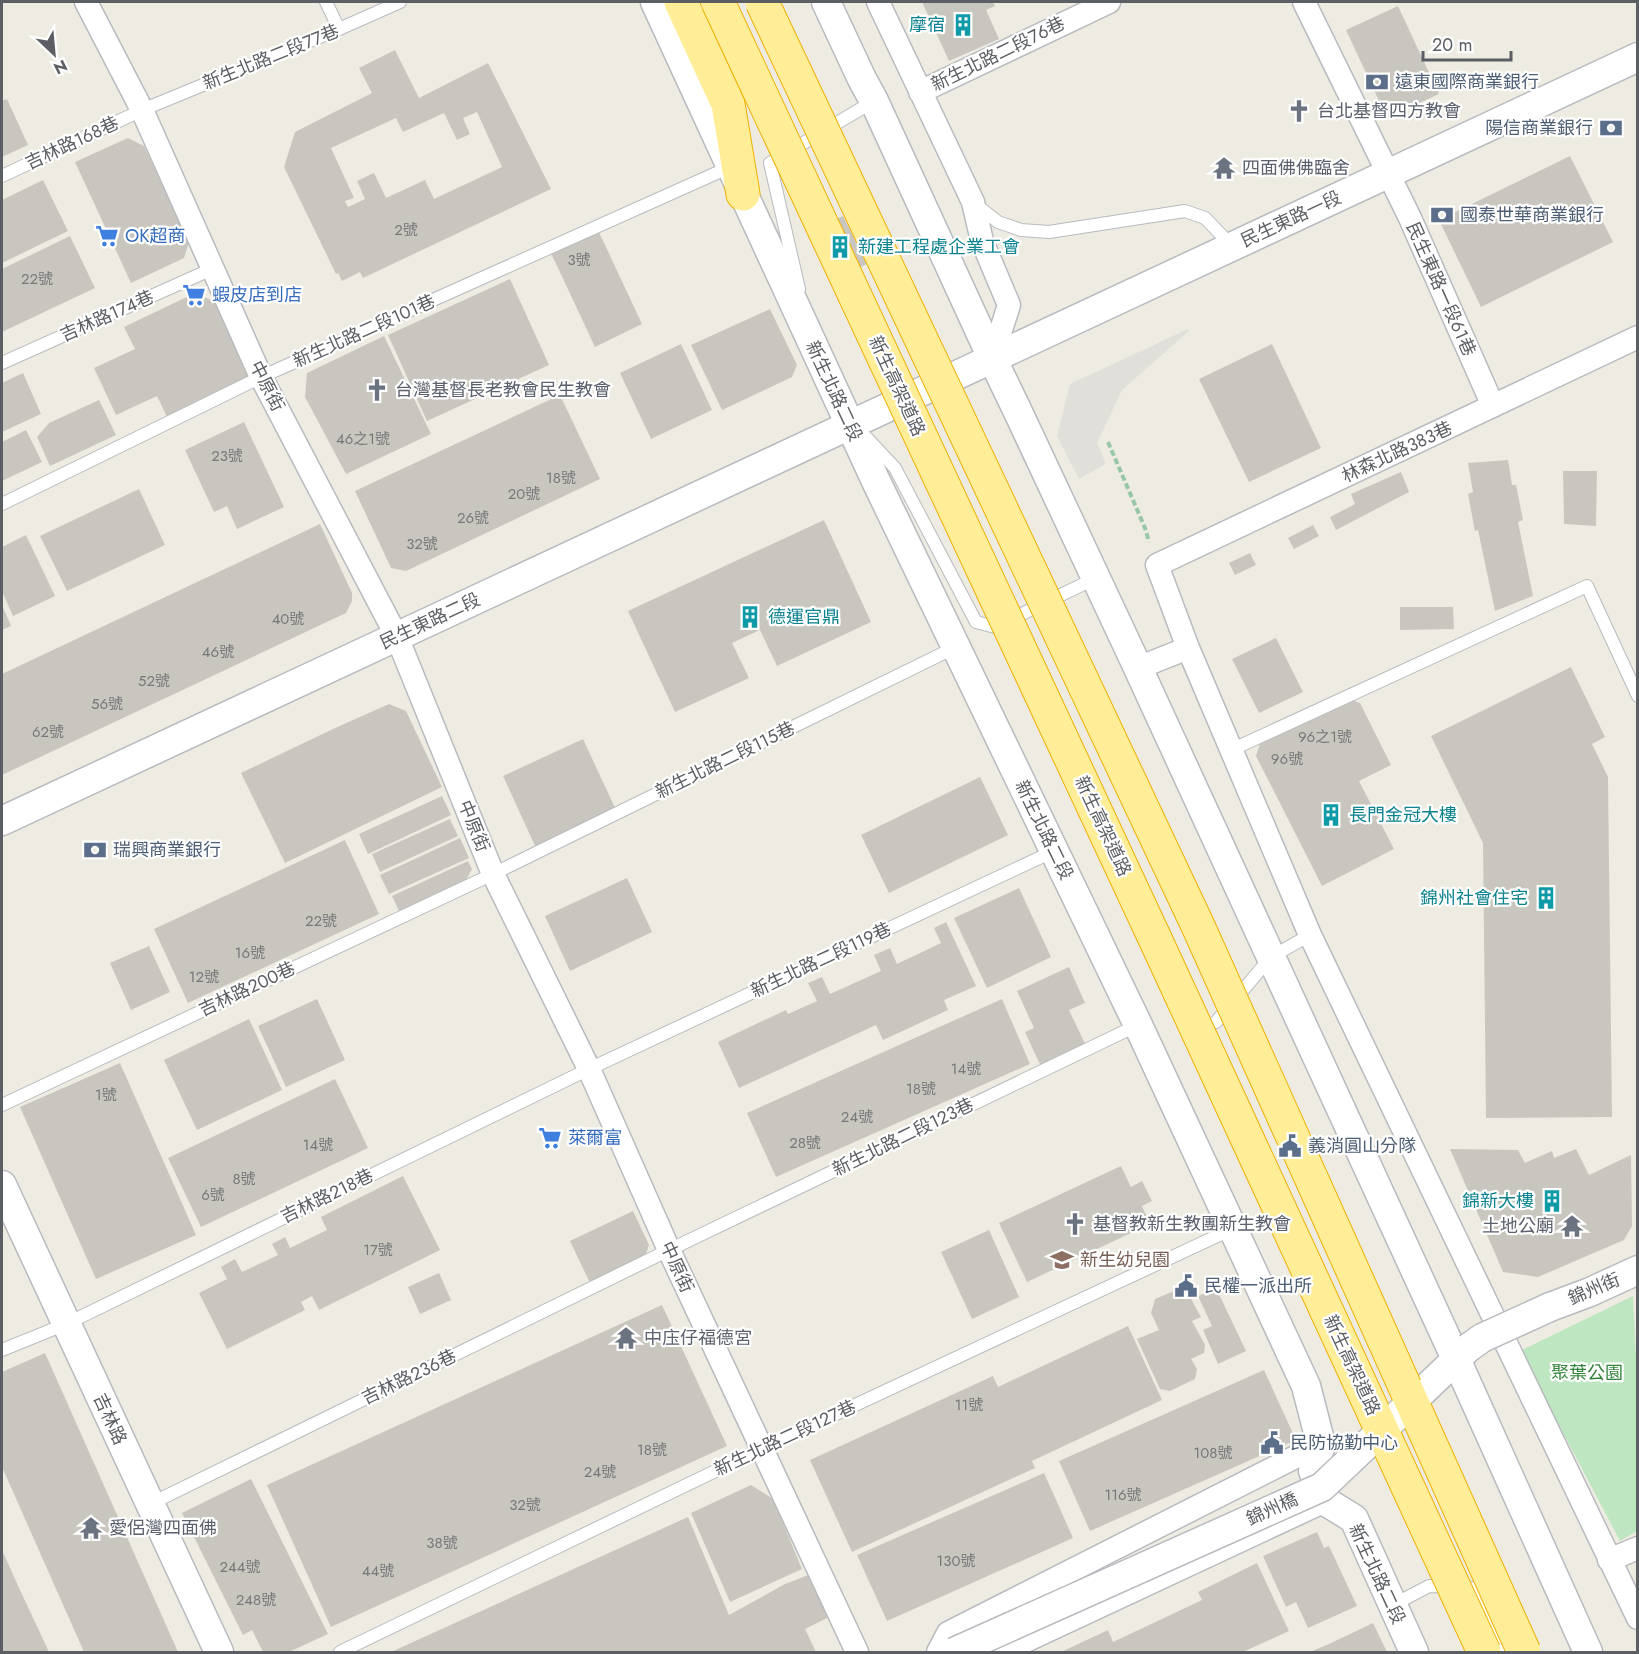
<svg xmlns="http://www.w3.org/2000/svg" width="1639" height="1654" font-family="Jost,'Noto Sans TC',sans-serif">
<rect width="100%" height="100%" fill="#eeece2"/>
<path fill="#e1dfda" d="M1188 329 1189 331 1122 390 1097 443 1106 464 1079 479 1057 436 1070 384Z"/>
<path fill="#bee6c0" d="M1633 1296 1638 1396 1637 1531 1620 1541 1520 1351Z"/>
<path fill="#c9c6bf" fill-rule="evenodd" d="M922 2H993L995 6 986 10 999 39 949 61Z
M1398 6 1439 94 1387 118 1346 30Z
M395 50 419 98 488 63 551 189 363 278 360 272 342 281 338 273 336 274 284 167 295 132 372 93 359 68ZM477 112 502 167 434 199 425 180 386 198 374 173 357 181 365 199 348 207 345 201 354 198 331 148 396 118 403 132 444 113 457 140 470 134 463 118Z
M7 99 28 145 2 157V101Z
M128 138 144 146 189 242 184 258 131 283 75 162Z
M1570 156 1613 242 1481 307 1439 220Z
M43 180 68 231 2 263V200Z
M843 216 867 264 838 278 814 230Z
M598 230 642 324 595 347 551 253Z
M70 236 95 288 2 332V269Z
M510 279 549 365 427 421 388 335Z
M195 293 218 303 251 380 168 419 157 396 116 415 94 368 135 349 124 327Z
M770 309 797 365 792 377 722 410 691 345Z
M384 336 431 434 346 474 305 397 307 373Z
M681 344 712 410 651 439 620 373Z
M1272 344 1321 448 1249 482 1199 379Z
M23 373 41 414 2 432V383Z
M560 395 600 479 406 571 391 568 355 491Z
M99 400 116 435 50 466 37 437 49 423Z
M244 422 284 507 237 529 227 506 214 512 185 450Z
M26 430 42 462 2 481V442Z
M1508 460 1512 485H1516L1523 520 1518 522 1533 596 1495 611 1478 530 1475 531 1468 494 1473 492 1468 463Z
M1563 471H1597L1596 526 1564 524Z
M1401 472 1409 492 1336 530 1330 517 1355 504 1351 494Z
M139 489 165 545 67 591 40 536Z
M824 520 871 622 777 666 760 630 732 643 749 678 675 712 628 611Z
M320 524 352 593V601L346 613 2 775V674Z
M1313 525 1319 536 1294 549 1288 538Z
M26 535 55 596 13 616 2 591V547Z
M1250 553 1256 565 1235 575 1229 563Z
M2 605 11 626 2 630Z
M1400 607H1453L1454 629 1400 630Z
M1276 638 1303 692 1259 713 1232 659Z
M1571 667 1605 737 1592 744 1608 777 1612 1117 1486 1118 1483 843 1431 736Z
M1346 698 1360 703 1391 765 1359 781 1394 849 1322 886 1256 756 1260 743Z
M389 704 406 711 442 787 285 863 241 773 333 729Z
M583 739 616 810 536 848 503 776Z
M980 777 1008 835 889 893 861 835Z
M442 796 451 815 368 854 359 834Z
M450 819 458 836 380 872 372 854Z
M460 838 469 858 389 894 380 875Z
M345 840 379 914 188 1003 154 929Z
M468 861 472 869 462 887 401 915 392 896Z
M627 878 652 932 570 971 545 916Z
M1019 888 1051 957 987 988 954 918Z
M946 922 976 986 944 1000 948 1010 883 1040 876 1025 739 1088 718 1042 786 1010 788 1014 817 1001 808 983 822 977 830 994 881 971 874 955 890 948 897 964 941 943 934 928Z
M149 946 170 992 131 1010 110 963Z
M1069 967 1085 1003 1069 1010 1088 1050 1043 1071 1025 1032 1034 1028 1017 991Z
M317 999 345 1060 286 1087 258 1026Z
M1002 999 1030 1064 776 1177 747 1113Z
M249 1019 282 1090 197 1130 164 1060Z
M120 1063 196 1235 96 1279 20 1107Z
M335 1079 368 1148 201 1227 168 1158Z
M1450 1149 1518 1150 1525 1163 1552 1151 1554 1158 1576 1149 1589 1175 1631 1155 1632 1226 1624 1240 1538 1277 1503 1272Z
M1121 1166 1131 1187 1142 1181 1152 1201 1142 1206 1150 1224 1027 1282 999 1223Z
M403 1176 440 1250 319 1310 312 1296 301 1302 305 1310 227 1349 199 1293 227 1279 221 1267 235 1259 242 1272 278 1255 272 1244 285 1237 290 1248 327 1230 321 1217Z
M633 1211 649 1245 644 1260 591 1285 570 1241Z
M989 1230 1019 1297 972 1319 941 1252Z
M439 1273 451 1300 420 1314 408 1287Z
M1216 1288 1246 1351 1218 1364 1203 1330 1212 1326 1198 1296Z
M1174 1291 1189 1295 1201 1317 1192 1321 1205 1345 1204 1353 1191 1359 1197 1369 1195 1379 1170 1391 1160 1389 1137 1339 1159 1330 1151 1313 1155 1299Z
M662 1305 727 1446 331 1627 267 1485Z
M1128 1326 1162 1400 1032 1461 1035 1468 852 1552 810 1460 993 1376 998 1387Z
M45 1353 178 1652H84L2 1467V1372Z
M1264 1370 1296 1440 1090 1531 1059 1461Z
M1044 1473 1073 1538 887 1621 857 1555Z
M251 1479 328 1634 289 1652H263L252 1630 243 1635 182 1513Z
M751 1485 773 1499 802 1569 730 1602 691 1513Z
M688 1517 729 1615 785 1584 808 1575 829 1617 805 1629 816 1652H391Z
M1317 1532 1324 1548 1329 1546 1357 1606 1308 1628 1296 1602 1286 1607 1263 1556Z
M2 1550 20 1590 49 1652H2Z
M1257 1563 1289 1631 1243 1652H1061L1108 1630 1113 1642 1202 1600 1198 1592Z
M1373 1623 1387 1652H1310L1329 1644Z"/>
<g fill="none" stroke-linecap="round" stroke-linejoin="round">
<g stroke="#b8babf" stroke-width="14">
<path id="service" d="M326 2 339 29
M2 176 142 110 339 29 400 2
M975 204 998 222 1021 230 1049 232 1185 211 1205 218 1232 246
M799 289 770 163 874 101
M2 363 212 269
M866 437 895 468 976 622 995 627 1096 578
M2 504 261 377 730 167
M1231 750 1587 586 1638 696
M1216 1022 1271 957 1310 935
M2 1105 493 874 956 647
M2 1350 66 1324 589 1069 1054 851
M150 1504 669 1250 1138 1025
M1393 1605 1429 1586 1473 1588 1502 1652
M340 1652 761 1449 1232 1229"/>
</g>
<g stroke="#b8babf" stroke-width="25">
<path id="minor" d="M86 2 142 110 261 377 397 637 493 874 589 1069 669 1250 857 1652
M878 2 973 202 982 241 1009 305 992 358
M1304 2 1410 218 1493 406
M920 92 1109 2
M1638 337 1157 565 1188 648 1310 935 1638 1618
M1138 668 1188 648
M1609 1560 1638 1548
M938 1652 948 1633 1321 1444
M1002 1652 1325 1501"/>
</g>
<g stroke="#b8babf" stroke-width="31">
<path id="tertiary" d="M655 2 874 477 1138 1025 1306 1386 1321 1444 1313 1471 1325 1501 1354 1519 1414 1652
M826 2 862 79 874 101 992 358 1019 414 1138 668 1456 1359 1588 1652
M2 821 1638 57
M2 1185 219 1652
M1550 1307 1590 1292 1638 1270
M1420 1394 1468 1348"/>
</g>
<g stroke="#f0b000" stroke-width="35">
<path id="trunk" d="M681 2 728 104 743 194"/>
</g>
<path stroke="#97c7a7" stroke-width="4" stroke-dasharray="6 3" stroke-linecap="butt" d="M1108 442 1145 528 1149 542"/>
<use href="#service" stroke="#fff" stroke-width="12"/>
<use href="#minor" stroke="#fff" stroke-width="22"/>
<use href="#tertiary" stroke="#fff" stroke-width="28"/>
<use href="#trunk" stroke="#ffee97" stroke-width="33"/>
<g stroke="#b8babf" stroke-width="31" stroke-linecap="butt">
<path id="tertiary-bridge" d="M1468 1348 1482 1338 1550 1307
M954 1652 1322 1487 1420 1394"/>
</g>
<g stroke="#f0b000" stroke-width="35" stroke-linecap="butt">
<path id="trunk-bridge" d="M718 2 1157 943 1484 1652
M762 2 1198 926 1524 1652"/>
</g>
<use href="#tertiary-bridge" stroke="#fff" stroke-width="28"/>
<use href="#trunk-bridge" stroke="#ffee97" stroke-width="33"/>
</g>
<defs>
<g id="building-bare" transform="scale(1.8)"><path d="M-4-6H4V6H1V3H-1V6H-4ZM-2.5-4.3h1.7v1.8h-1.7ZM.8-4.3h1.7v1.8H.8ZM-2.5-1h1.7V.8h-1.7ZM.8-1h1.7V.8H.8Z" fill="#0f9aa8" stroke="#fff" stroke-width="2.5" paint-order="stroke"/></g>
<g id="bank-bare" transform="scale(1.8)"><path d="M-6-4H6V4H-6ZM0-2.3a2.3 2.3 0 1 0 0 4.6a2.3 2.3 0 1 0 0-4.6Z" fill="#5c6f8a" stroke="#fff" stroke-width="2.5" paint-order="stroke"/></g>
<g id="church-bare" transform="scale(1.8)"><path d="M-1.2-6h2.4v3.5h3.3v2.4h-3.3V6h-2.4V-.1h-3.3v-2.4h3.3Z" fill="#6b7280" stroke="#fff" stroke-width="2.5" paint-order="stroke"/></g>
<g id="temple-bare" transform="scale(1.8)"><path d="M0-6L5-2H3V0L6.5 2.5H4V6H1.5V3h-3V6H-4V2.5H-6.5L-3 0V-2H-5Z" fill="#6b7280" stroke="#fff" stroke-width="2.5" paint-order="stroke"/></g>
<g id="supermarket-bare" transform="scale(1.8)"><path d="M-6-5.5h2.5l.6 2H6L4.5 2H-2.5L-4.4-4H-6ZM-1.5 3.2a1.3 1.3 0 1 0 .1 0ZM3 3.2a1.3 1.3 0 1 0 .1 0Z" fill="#3f7fe0" stroke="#fff" stroke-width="2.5" paint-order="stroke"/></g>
<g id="civic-bare" transform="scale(1.8)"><path d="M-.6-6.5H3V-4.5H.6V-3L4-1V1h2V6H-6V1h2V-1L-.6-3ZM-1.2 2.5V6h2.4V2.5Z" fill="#5c6f8a" stroke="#fff" stroke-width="2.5" paint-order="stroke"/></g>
<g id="school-bare" transform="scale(1.8)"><path d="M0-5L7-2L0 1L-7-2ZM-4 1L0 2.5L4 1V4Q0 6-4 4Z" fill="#8d6e63" stroke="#fff" stroke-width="2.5" paint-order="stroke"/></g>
</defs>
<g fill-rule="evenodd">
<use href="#building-bare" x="963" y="25"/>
<use href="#bank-bare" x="1377" y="82"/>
<use href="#church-bare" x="1299" y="111"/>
<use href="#bank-bare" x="1611" y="128"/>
<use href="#temple-bare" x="1224" y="168"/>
<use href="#bank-bare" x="1442" y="215"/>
<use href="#supermarket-bare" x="107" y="236"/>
<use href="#building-bare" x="840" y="247"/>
<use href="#supermarket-bare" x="194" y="295"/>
<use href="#church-bare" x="377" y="390"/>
<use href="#building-bare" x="750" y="617"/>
<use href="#building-bare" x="1331" y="815"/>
<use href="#bank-bare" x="95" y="850"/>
<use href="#building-bare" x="1546" y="898"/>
<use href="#supermarket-bare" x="550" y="1138"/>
<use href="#civic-bare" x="1290" y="1146"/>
<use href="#building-bare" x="1552" y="1201"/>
<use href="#church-bare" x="1075" y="1224"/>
<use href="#temple-bare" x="1572" y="1226"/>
<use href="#school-bare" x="1062" y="1260"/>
<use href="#civic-bare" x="1186" y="1286"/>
<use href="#temple-bare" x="626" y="1338"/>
<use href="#civic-bare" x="1272" y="1443"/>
<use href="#temple-bare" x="91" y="1528"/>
</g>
<g text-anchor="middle" stroke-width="4.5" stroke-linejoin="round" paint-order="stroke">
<g font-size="15" fill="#76787a">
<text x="406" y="235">2號</text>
<text x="579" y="265">3號</text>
<text x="37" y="284">22號</text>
<text x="363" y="444">46之1號</text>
<text x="227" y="461">23號</text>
<text x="561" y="483">18號</text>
<text x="524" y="499">20號</text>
<text x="473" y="523">26號</text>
<text x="422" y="549">32號</text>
<text x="288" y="624">40號</text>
<text x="218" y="657">46號</text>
<text x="154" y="686">52號</text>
<text x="107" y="709">56號</text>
<text x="48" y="737">62號</text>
<text x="1325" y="742">96之1號</text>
<text x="1287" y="764">96號</text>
<text x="321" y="926">22號</text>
<text x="250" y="958">16號</text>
<text x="204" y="982">12號</text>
<text x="966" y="1074">14號</text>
<text x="921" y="1094">18號</text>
<text x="106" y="1100">1號</text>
<text x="857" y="1122">24號</text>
<text x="805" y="1148">28號</text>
<text x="318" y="1150">14號</text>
<text x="244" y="1184">8號</text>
<text x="213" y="1200">6號</text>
<text x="378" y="1255">17號</text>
<text x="969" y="1410">11號</text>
<text x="652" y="1455">18號</text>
<text x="1213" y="1458">108號</text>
<text x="600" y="1477">24號</text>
<text x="1123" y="1500">116號</text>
<text x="525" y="1510">32號</text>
<text x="442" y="1548">38號</text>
<text x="956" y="1566">130號</text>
<text x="240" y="1572">244號</text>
<text x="378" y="1576">44號</text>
<text x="256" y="1605">248號</text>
</g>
<g font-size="18" fill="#0d838f" stroke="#fff" text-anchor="end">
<text x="945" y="31">摩宿</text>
<text x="858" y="253" text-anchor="start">新建工程處企業工會</text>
<text x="768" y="623" text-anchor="start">德運官鼎</text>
<text x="1349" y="821" text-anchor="start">長門金冠大樓</text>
<text x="1528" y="904">錦州社會住宅</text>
<text x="1534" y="1207">錦新大樓</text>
</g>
<g font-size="18" fill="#5b5e63" stroke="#fff">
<text transform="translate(998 54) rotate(-26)" y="6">新生北路二段76巷</text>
<text transform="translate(271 57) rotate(-22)" y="6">新生北路二段77巷</text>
<text transform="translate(72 143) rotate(-25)" y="6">吉林路168巷</text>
<text transform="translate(1291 219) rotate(-25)" y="6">民生東路一段</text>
<text transform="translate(1441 289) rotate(66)" y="6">民生東路一段61巷</text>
<text transform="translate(107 316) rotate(-24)" y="6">吉林路174巷</text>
<text transform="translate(364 331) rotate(-24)" y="6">新生北路二段101巷</text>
<text transform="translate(267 386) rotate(63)" y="6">中原街</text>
<text transform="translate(897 386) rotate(65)" y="6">新生高架道路</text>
<text transform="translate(834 391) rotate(65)" y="6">新生北路二段</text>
<text transform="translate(1397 452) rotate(-25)" y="6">林森北路383巷</text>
<text transform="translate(430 621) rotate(-25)" y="6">民生東路二段</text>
<text transform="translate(725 760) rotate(-26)" y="6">新生北路二段115巷</text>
<text transform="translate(474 826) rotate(68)" y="6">中原街</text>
<text transform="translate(1103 826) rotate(65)" y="6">新生高架道路</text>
<text transform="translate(1044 830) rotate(64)" y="6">新生北路二段</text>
<text transform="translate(821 960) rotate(-25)" y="6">新生北路二段119巷</text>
<text transform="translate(247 989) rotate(-25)" y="6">吉林路200巷</text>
<text transform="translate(903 1137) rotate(-26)" y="6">新生北路二段123巷</text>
<text transform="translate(327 1196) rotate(-26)" y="6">吉林路218巷</text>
<text transform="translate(677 1267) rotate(65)" y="6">中原街</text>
<text transform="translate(1594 1289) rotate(-23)" y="6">錦州街</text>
<text transform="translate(1352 1365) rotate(65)" y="6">新生高架道路</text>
<text transform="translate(409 1377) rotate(-26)" y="6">吉林路236巷</text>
<text transform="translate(110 1419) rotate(65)" y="6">吉林路</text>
<text transform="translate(785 1438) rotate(-25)" y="6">新生北路二段127巷</text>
<text transform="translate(1272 1509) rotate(-24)" y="6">錦州橋</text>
<text transform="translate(1377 1574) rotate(65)" y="6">新生北路二段</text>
</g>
<g font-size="18" fill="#4e5e75" stroke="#fff" text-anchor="start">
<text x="1395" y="88">遠東國際商業銀行</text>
<text x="1593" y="134" text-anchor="end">陽信商業銀行</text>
<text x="1460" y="221">國泰世華商業銀行</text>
<text x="113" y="856">瑞興商業銀行</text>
<text x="1308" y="1152">義消圓山分隊</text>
<text x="1204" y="1292">民權一派出所</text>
<text x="1290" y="1449">民防協勤中心</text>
</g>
<g font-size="18" fill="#5b616d" stroke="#fff" text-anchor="start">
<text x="1317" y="117">台北基督四方教會</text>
<text x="1242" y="174">四面佛佛臨舍</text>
<text x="395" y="396">台灣基督長老教會民生教會</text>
<text x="1093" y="1230">基督教新生教團新生教會</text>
<text x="1554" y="1232" text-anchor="end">土地公廟</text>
<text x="644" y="1344">中庒仔福德宮</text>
<text x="109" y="1534">愛侶灣四面佛</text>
</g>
<g font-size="18" fill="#366cbe" stroke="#fff" text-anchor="start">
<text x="125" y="242">OK超商</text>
<text x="212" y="301">蝦皮店到店</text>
<text x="568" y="1144">萊爾富</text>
</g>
<g font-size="18" fill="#785e54" stroke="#fff" text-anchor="start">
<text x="1080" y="1266">新生幼兒園</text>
</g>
<g font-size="18" fill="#32833a" stroke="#fff">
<text x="1587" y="1379">聚葉公園</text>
</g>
</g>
<rect width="1639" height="1654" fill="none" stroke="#5b5e63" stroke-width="6"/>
<g transform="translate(54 54) rotate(154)" stroke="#ffffff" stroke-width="4.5" paint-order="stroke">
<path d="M0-4.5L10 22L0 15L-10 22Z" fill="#5b5e63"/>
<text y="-9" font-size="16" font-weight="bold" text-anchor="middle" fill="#5b5e63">N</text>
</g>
<path d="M1423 51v9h88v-9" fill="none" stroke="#5b5e63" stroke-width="3"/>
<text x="1432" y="51" font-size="18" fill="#5b5e63" stroke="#ffffff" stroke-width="4.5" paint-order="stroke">20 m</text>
</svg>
